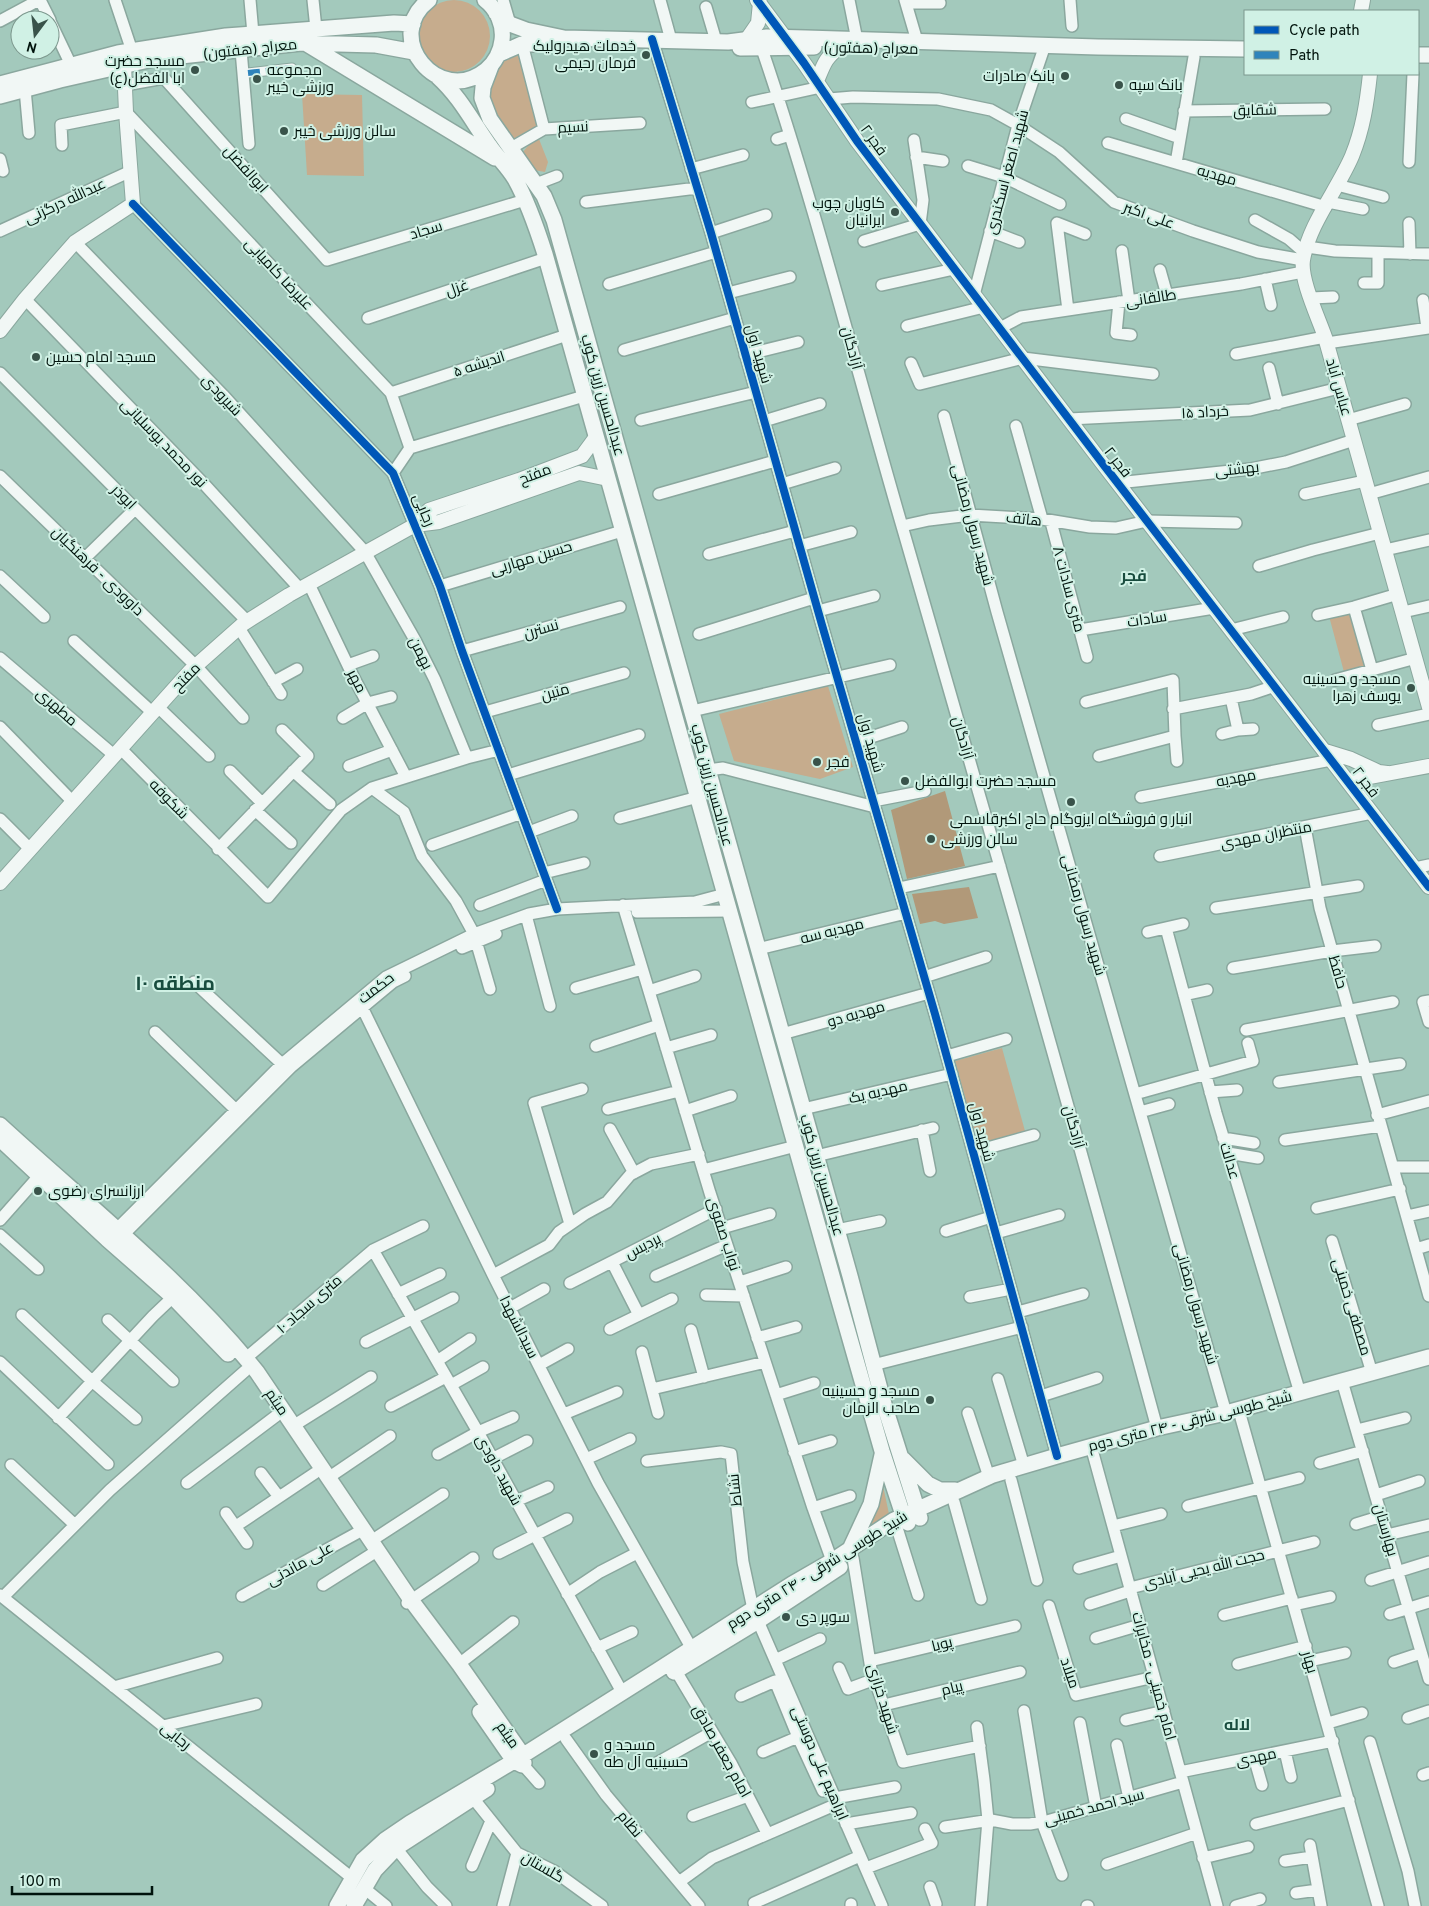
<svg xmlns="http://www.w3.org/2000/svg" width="1429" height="1906" font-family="Overpass,Cairo,sans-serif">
<rect width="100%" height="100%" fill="#a3c9bc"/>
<path fill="#c6ac8d" d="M418 36a36 36 0 1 1 72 0a36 36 0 1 1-72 0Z
M517 52 539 125 513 139 492 119 484 97 497 62Z
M302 94 362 95 364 176 307 175Z
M539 139 548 162 545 172 534 170 523 152 531 142Z
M1352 611 1366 667 1344 672 1329 616Z
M828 686 853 767 820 779 734 761 719 714Z
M1002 1048 1025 1131 978 1144 955 1061Z
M882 1481 889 1514 866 1528Z"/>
<path fill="#b19979" d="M945 791 965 866 907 879 891 810Z
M969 887 978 918 944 924 935 921 920 924 912 894Z"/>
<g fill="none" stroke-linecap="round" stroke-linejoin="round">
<g stroke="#8aa79e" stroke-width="11">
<path id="pedestrian" d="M248 73 292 68"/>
</g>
<g stroke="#8aa79e" stroke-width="14">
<path id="minor" d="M40 0 50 20
M115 0 132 51
M250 0 253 34
M313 0 316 29
M503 0 510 24
M660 0 671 40
M849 0 857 40
M905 0 917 41
M1070 0 1072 26
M906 3H940
M706 7 716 41
M0 21 39 0
M50 21 71 65
M652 39 711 233 822 625 935 1014 1057 1456
M522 44 544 129
M762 49C816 208 857 372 904 533 990 831 1076 1129 1157 1428
M241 50 249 144
M164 78 327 260 525 200
M125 85 164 78
M25 89 29 133
M829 99 853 97 938 99 991 110 1018 125 1059 152 1114 202 1193 231 1258 252 1303 260
M752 102 821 87
M1184 111 1325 109
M1126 119 1180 138
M777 139 790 135
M1108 143 1326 207
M62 145 61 125 126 112 391 393 410 448
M511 148 544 129 640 123
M916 157 943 161
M0 159 3 171
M1409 162 1413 74
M1176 163 1194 57
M968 166 1004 177 1060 204
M691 169 743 155
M536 184 557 176
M1337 185 1383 197
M586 202 697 188
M1328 202 1363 209
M133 204 393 473 440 586 462 651 557 909
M1255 220 1289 239 1305 253
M1409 223 1410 254
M0 231 131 171
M990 231 1019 242
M711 233 766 215
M864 241 920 224 923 200 914 140
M75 242 223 395 365 552 415 640 435 680 467 758
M1307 247 1335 251 1429 254
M1122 251 1129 301
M1160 270 1167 295
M1265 279 1271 305
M1364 283H1378V253
M609 284 716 252
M882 285 954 269
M728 293 790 277
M974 295 1018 125 1043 51
M1311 298 1333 297
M25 299 205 485 300 589
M1423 300 1427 328
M1119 302 1116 333 1131 335
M1068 310 1057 223 1085 234
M368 318 546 258
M907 326 984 307
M1000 328 1021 317 1241 284 1303 272
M1327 343 1429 328
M624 350 735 318
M1236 354 1325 337
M745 355 798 342
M911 363 920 384 1023 358 1153 374
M1269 368 1278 404
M0 373 247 621
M391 393 567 335
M944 416 997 612 1226 1413
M1069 419 1250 410 1339 388
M641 420 756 392
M1348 420 1405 404
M764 421 820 404
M1016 426 1042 519
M393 473 410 448 584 396
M0 476 196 666 243 718
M1117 483 1250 469 1286 462 1354 440
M782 484 835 468
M659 494 775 461
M1305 494 1365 481
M1369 494 1429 477
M1051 522 1087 657
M902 526 929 520 970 515 1042 519 1090 527 1116 528 1147 521 1236 523
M799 546 851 532
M1385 550 1429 540
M709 554 795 531
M85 558 135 509
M1259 566 1313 550 1380 533
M0 576 44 617
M309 584 353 676 406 777
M440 586 622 531
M1354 607 1372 670
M818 611 874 596
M1403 612 1429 606
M1318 615 1354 607 1398 594
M239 628 281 694
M1080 630 1214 608
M1231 630 1283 617
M699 634 814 598
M74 641 153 713
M462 651 620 607
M0 658 115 756
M348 665 373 656
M1335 680 1416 658
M273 682 297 669
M1231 698 1238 730
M1086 702 1173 680 1175 736 1099 756
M158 707 209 756
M1173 709 1251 694 1275 686
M692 711 890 665
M485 712 624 673
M343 718 368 703 391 697
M1378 725 1429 714
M0 727 73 802
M1222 734 1238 730 1253 729
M1175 736 1177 761
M856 742 902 727
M121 749 268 897 341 810 372 788 467 758 499 750
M349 766 392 750
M708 770 723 768 875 807
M230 771 262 803
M293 771 330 804
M508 775 639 735
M372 788 404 812 422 856 456 901 474 934 490 989
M1141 797 1331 760
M873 801 925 791
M255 810 291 843
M620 818 698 797
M0 819 30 849
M1305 827 1320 908 1429 1296
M529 832 572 816
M432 845 522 813
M218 849 308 756 282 730
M1160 856 1372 813
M1415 868 1429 865
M544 873 584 863
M899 888 1000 866
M480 905 546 880
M623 905 710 1193 813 1508 832 1561
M1216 908 1358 886
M637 912 730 911
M526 915 550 1006
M1166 928 1216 1113 1300 1393
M1148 932 1183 924
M462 948 496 934
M758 949 906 913
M1233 968 1332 951 1375 946
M924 977 986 957
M194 982 282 1064
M576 988 642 969
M649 991 695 976
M1184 995 1207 990
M359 1001 493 1275 598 1483 692 1649
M1429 1001 1423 1002 1429 1022
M1246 1030 1393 1002
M155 1032 236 1110
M782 1034 929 993
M596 1046 659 1025
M666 1048 711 1035
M947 1056 1006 1039
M1279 1082 1400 1064
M1210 1092 1237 1090
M1135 1094 1253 1061 1248 1043
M608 1109 679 1091
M803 1109 952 1074
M685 1111 731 1096
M1140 1112 1169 1104
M1377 1115 1429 1101
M610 1129 634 1173
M922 1130 930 1171
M1223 1138 1254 1143
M1285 1140 1381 1126
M973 1152 1034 1135
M1228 1153 1258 1158
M816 1156 933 1128
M1393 1167H1429
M703 1170 796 1146
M1317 1208 1400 1189
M1407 1216 1429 1211
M0 1220 39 1176
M570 1224 534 1103 582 1089
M722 1228 770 1214
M837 1230 880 1221
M946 1231 991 1217
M996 1233 1059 1215
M112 1234 282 1064 386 977 474 934 529 914 557 909 695 902 725 894
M0 1235 38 1269
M118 1240 291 1067 393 982 405 976
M1332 1241 1372 1373
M1416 1249 1429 1245
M373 1250 478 1432 622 1692
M612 1262 639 1315
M493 1275 549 1245 559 1232 585 1214 607 1202 630 1175 651 1164 699 1154
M656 1276 727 1245
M740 1282 786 1267
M570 1283 716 1209
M398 1294 440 1274
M706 1295 744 1296
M970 1297 1011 1289
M510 1308 544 1289
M1018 1312 1083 1294
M22 1315 92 1381 136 1419
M108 1320 173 1381
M610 1329 672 1299
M691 1330 704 1377
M757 1338 796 1327
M366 1342 453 1298
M642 1352 658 1413
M246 1358 373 1250 423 1226
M437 1361 470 1339
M0 1362 108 1464
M539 1365 568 1349
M873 1365 1022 1327
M998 1379 1024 1466
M1342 1381 1429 1679
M451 1385 483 1367
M652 1389 765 1362
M776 1395 814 1383
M1041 1396 1097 1378
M391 1406 446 1377
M968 1413 989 1477
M564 1414 617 1392
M58 1418 153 1316 173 1297
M1241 1418 1378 1906
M293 1426 371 1377
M1357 1430 1405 1418
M1091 1446 1217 1906
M794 1452 831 1441
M438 1454 478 1432 513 1417
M492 1459 527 1441
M586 1459 630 1439
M647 1461 721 1452 731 1454 743 1562 753 1609
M1320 1463 1363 1451
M11 1465 75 1525
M261 1473 279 1497
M328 1478 390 1436
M1011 1480 1037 1580
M187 1483 276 1416
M1376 1495 1419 1481
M516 1501 548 1487
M954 1502 981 1599
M1188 1506 1299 1478
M813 1508 850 1496
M226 1513 247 1543
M1356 1524 1382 1516
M236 1526 315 1473
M1113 1526 1161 1514
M897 1528 918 1595
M1387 1535 1429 1525
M371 1541 443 1494
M499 1553 567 1519
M853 1558 871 1669 903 1762 980 1746
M1079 1568 1121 1556
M1371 1580 1429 1562
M323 1585 372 1554
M1130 1588 1314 1542
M567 1594 600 1572 637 1553
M0 1595 352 1878
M242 1596 357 1533
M3 1597 110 1490 245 1371
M407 1603 473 1558
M1090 1604 1130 1591
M1294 1605 1330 1597
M1049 1606 1076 1695 1154 1677
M1390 1614 1429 1602
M1224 1615 1292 1598
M758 1621 882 1906
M1096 1638 1140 1625
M597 1648 632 1632
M775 1660 820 1639
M870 1661 1015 1626
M1310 1661 1345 1653
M1394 1662 1421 1653
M459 1664 513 1622
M1238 1664 1306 1646
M839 1668 848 1689 875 1679
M676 1671 731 1763 767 1833
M114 1687 217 1658
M741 1696 775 1681 798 1737 823 1791
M884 1705 1020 1672
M1024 1711 1042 1822 1062 1875
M1408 1718 1429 1711
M1126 1720 1164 1711
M1080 1723 1096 1807
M1328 1723 1362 1713
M163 1726 256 1704
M977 1727 984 1780 988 1820 981 1906
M566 1739 606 1795 699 1906
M1370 1742 1408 1871 1415 1906
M1117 1745 1129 1798
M1285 1751 1291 1777
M763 1752 798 1737
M1254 1757 1262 1785
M655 1764 712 1732
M524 1766 539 1783
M1180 1772 1333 1741
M1423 1775 1429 1773
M473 1798 517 1853 554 1871 602 1906
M835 1798 895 1787
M693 1816 748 1796
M846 1824 911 1813
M1256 1824 1349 1800
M945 1827 991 1820 1012 1824H1030L1047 1821 1183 1782
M1310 1845 1321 1906
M396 1848 427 1887 446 1906
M1203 1858 1248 1847
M1285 1861 1312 1857
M1107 1864 1197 1833
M472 1866 491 1821
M866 1868 932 1843 925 1829
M679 1882 712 1858 837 1804
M930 1887 936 1904
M364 1888 386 1906
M1296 1893 1318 1890
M754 1903 860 1856
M851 1904V1906
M503 1906 517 1853
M1087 1906H1088
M1236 1906 1260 1899"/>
</g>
<g stroke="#8aa79e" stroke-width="16">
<path id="tertiary" d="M757 0 804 63 857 141 1103 464 1429 887
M1361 11 1363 0
M747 39 758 23 760 3
M1370 74C1367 102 1363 129 1352 156 1338 189 1309 224 1303 260 1300 279 1318 317 1325 337L1429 707
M817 81C824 64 825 58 840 47
M0 331 25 299 75 242 133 204 126 112 124 65
M596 437 582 456 519 480 429 510 415 525 439 522 579 473 608 479
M1325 751 1351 759 1379 772 1387 773
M1348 781 1429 766
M0 883 190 671 243 624 289 595 415 525"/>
</g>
<g stroke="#8aa79e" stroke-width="18">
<path id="secondary" d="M429 0C381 37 439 108 486 70 495 63 501 51 502 40 504 25 497 9 485 0
M496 13 510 24 526 30 564 38 728 42 767 37 806 38 1098 47 1245 49
M307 44 495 158
M740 48 814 47
M499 54 522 44H557
M1418 55H1429
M491 66 483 87 482 98 490 119 544 196 554 220 850 1276 884 1404 920 1518
M438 77C460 97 472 121 489 145 497 157 508 167 515 179 528 202 537 229 545 254L836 1290 882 1451 903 1515 908 1523
M0 84 118 53 226 36 394 23 413 24
M0 96 60 80 153 59 301 43 376 45 414 52
M0 1125C87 1205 182 1279 257 1372L411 1600 459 1664 522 1754 524 1763
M0 1139 107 1239 173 1297 228 1354
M903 1459 928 1484 940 1490H955
M851 1547 871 1504 882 1455
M674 1672 758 1621 840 1567
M480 1712 514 1761 522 1765
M337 1906 363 1860 385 1840 410 1823 514 1761 658 1670 792 1584 832 1561 894 1520 993 1475 1057 1456 1157 1428 1226 1413 1429 1357
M354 1906 375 1870 396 1848 487 1789"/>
</g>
<use href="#pedestrian" stroke="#f1f7f5" stroke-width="9"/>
<use href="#minor" stroke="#f1f7f5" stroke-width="11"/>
<use href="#tertiary" stroke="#f1f7f5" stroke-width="14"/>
<use href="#secondary" stroke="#f1f7f5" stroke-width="15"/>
<path stroke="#2f84bb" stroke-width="6" stroke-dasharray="12 6" stroke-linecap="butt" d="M248 73 292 68"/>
<g stroke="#d0f1e5" stroke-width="11">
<path id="cycleway" d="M757 0 804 63 857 141 1103 464 1429 887
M652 39 711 233 822 625 935 1014 1057 1456
M133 204 393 473 440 586 462 651 557 909"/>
</g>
<use href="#cycleway" stroke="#0057b8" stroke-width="8"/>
</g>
<g fill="#39534a" stroke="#d0f1e5" stroke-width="2">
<circle cx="646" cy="55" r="5"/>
<circle cx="195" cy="70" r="5"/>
<circle cx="1065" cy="76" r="5"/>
<circle cx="257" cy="79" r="5"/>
<circle cx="1119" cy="85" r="5"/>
<circle cx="284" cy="131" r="5"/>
<circle cx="895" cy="212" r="5"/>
<circle cx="36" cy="357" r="5"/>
<circle cx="1411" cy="688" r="5"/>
<circle cx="817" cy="762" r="5"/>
<circle cx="905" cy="781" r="5"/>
<circle cx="1071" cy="802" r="5"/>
<circle cx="931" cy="839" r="5"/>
<circle cx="38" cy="1191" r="5"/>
<circle cx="930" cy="1400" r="5"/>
<circle cx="786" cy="1617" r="5"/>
<circle cx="594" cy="1754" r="5"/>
</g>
<g text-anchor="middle" stroke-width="4" stroke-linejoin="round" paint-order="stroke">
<g font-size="15" fill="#00130c" stroke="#d0f1e5" text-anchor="start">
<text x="636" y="51" text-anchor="end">خدمات هیدرولیک<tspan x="636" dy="17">فرمان رحیمی</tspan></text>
<text x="185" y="66" text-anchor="end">مسجد حضرت<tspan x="185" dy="17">ابا الفضل(ع)</tspan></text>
<text x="267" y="75">مجموعه<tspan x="267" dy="17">ورزشی خیبر</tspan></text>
<text x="1055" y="81" text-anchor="end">بانک صادرات</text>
<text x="1129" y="90">بانک سپه</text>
<text x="294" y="136">سالن ورزشی خیبر</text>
<text x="885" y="208" text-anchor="end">کاویان چوب<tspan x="885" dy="17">ایرانیان</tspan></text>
<text x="46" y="362">مسجد امام حسین</text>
<text x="1401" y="684" text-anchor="end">مسجد و حسینیه<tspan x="1401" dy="17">یوسف زهرا</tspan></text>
<text x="827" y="767">فجر</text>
<text x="915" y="786">مسجد حضرت ابوالفضل</text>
<text x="1071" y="824" text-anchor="middle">انبار و فروشگاه ایزوگام حاج اکبرقاسمی</text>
<text x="941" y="844">سالن ورزشی</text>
<text x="48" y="1196">ارزانسرای رضوی</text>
<text x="920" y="1396" text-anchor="end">مسجد و حسینیه<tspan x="920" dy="17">صاحب الزمان</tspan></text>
<text x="796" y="1622">سوپر دی</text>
<text x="604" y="1750">مسجد و<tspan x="604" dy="17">حسینیه آل طه</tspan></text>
</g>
<g font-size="15" fill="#00130c" stroke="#d0f1e5">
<text transform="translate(871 48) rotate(1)" y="5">معراج (هفتون)</text>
<text transform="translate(250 49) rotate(-6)" y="5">معراج (هفتون)</text>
<text transform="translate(1255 110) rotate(-1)" y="5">شقایق</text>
<text transform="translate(573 127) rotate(-3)" y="5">نسیم</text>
<text transform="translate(874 140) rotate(54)" y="5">فجر ۲</text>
<text transform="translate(246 169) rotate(48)" y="5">ابوالفضل</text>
<text transform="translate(1007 172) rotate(-75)" y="5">شهید اصغر اسکندری</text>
<text transform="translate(1217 175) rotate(16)" y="5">مهدیه</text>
<text transform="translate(65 201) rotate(-25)" y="5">عبدالله درگزنی</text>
<text transform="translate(1149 215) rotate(20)" y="5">علی اکبر</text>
<text transform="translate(426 230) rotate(-17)" y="5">سجاد</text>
<text transform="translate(279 274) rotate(47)" y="5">علیرضا کامیابی</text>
<text transform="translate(457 288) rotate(-19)" y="5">غزل</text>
<text transform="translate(1151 298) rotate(-9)" y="5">طالقانی</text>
<text transform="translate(852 348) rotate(75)" y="5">آزادگان</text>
<text transform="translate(759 354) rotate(74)" y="5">شهید اول</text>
<text transform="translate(479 364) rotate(-18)" y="5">اندیشه ۵</text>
<text transform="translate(1339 387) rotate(74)" y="5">عباس آباد</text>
<text transform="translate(222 395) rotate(47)" y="5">شیرودی</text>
<text transform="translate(603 395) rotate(74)" y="5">عبدالحسین زرین کوب</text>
<text transform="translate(1205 412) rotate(-3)" y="5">۱۵ خرداد</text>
<text transform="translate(164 443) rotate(46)" y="5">نور محمد یوسلیانی</text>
<text transform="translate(1118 462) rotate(52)" y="5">فجر ۲</text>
<text transform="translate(1237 469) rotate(-6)" y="5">بهشتی</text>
<text transform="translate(535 474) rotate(-21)" y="5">مفتح</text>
<text transform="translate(124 497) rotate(45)" y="5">ابوذر</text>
<text transform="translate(424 510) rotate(67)" y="5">رجایی</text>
<text transform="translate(1024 519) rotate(6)" y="5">هاتف</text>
<text transform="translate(973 525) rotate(75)" y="5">شهید رسول رمضانی</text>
<text transform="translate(531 558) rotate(-17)" y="5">حسین مهاربی</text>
<text transform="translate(98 571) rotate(44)" y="5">داوودی - فرهنگیان</text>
<text transform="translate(1069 589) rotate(75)" y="5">۸ متری سادات</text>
<text transform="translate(1147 619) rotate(-9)" y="5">سادات</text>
<text transform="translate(541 629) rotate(-16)" y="5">نسترن</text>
<text transform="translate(421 653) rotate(63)" y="5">بهمن</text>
<text transform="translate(186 677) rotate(-46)" y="5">مفتح</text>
<text transform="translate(357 681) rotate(63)" y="5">مهر</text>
<text transform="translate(555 692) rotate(-16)" y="5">متین</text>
<text transform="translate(57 707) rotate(41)" y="5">مطهری</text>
<text transform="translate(963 738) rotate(74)" y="5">آزادگان</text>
<text transform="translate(871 743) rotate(74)" y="5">شهید اول</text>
<text transform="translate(1236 778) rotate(-11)" y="5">مهدیه</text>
<text transform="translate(1366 782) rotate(53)" y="5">فجر ۲</text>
<text transform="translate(712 785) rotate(75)" y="5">عبدالحسین زرین کوب</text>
<text transform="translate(169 799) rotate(46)" y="5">شکوفه</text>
<text transform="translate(1266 835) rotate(-11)" y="5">منتظران مهدی</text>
<text transform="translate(1084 915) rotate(74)" y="5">شهید رسول رمضانی</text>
<text transform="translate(832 931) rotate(-14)" y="5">مهدیه سه</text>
<text transform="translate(1338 972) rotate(74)" y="5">حافظ</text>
<text transform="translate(376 988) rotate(-37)" y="5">حکمت</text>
<text transform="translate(856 1014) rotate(-16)" y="5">مهدیه دو</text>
<text transform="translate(878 1092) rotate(-13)" y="5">مهدیه یک</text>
<text transform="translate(1074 1127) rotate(74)" y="5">آزادگان</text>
<text transform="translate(982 1132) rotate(75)" y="5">شهید اول</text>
<text transform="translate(1230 1161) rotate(73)" y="5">عدالت</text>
<text transform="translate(822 1175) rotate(74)" y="5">عبدالحسین زرین کوب</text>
<text transform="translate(724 1234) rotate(72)" y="5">نواب صفوی</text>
<text transform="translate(643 1246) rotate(-27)" y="5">پردیس</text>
<text transform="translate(309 1304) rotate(-41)" y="5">۱۰ متری سجاد</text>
<text transform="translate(1196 1304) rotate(74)" y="5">شهید رسول رمضانی</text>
<text transform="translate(1352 1307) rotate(73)" y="5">مصطفی خمینی</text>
<text transform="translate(519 1327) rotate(63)" y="5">سیدالشهدا</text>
<text transform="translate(277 1402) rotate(56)" y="5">میثم</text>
<text transform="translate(1190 1421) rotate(-14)" y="5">شیخ طوسی شرقی - ۲۴ متری دوم</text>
<text transform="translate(499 1470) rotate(61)" y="5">شهید داودی</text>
<text transform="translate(735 1490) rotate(-96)" y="5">نشاط</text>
<text transform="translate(1386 1530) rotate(74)" y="5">بهارستان</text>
<text transform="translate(300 1564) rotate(-29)" y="5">علی ماندنی</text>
<text transform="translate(1204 1569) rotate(-14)" y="5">حجت الله یحیی آبادی</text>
<text transform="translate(817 1570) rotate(-32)" y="5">شیخ طوسی شرقی - ۲۴ متری دوم</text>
<text transform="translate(942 1644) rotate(-14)" y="5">پویا</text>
<text transform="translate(1310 1662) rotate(74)" y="5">بهار</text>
<text transform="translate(1070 1673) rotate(71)" y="5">میلاد</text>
<text transform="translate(1154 1676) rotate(75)" y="5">امام خمینی - مخابرات</text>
<text transform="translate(952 1688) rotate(-14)" y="5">پیام</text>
<text transform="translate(883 1699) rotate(73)" y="5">شهید خرازی</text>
<text transform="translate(508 1735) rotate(55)" y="5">میثم</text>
<text transform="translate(176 1736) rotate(39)" y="5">رجایی</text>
<text transform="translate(722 1751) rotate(61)" y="5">امام جعفر صادق</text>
<text transform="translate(1256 1757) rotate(-12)" y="5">مهدی</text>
<text transform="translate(820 1763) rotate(67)" y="5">ابراهیم علی دوستی</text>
<text transform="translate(1094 1807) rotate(-15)" y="5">سید احمد خمینی</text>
<text transform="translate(630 1824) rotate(50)" y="5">نظام</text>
<text transform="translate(543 1867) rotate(30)" y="5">گلستان</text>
</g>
<g font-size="16" font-weight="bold" fill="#184c3e" stroke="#d0f1e5">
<text x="1134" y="581">فجر</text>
<text x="1237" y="1730">لاله</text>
</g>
<g font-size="20" font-weight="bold" fill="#184c3e" stroke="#d0f1e5">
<text x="175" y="990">منطقه ۱۰</text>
</g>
</g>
<rect x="1244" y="10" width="175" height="65" fill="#d0f1e5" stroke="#7d988e"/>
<rect x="1254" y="26" width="25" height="8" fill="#0057b8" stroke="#7d988e"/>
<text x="1289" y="35" font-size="15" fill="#00130c">Cycle path</text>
<rect x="1254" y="51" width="25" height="8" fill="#2f84bb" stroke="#7d988e"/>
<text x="1289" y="60" font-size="15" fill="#00130c">Path</text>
<g transform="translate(35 35) rotate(195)"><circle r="24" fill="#d0f1e5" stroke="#7d988e"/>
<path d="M0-4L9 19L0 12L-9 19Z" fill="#39534a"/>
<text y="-8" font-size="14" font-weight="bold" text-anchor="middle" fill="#00130c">N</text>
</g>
<path d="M12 1886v8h140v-8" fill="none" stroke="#00130c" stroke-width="2.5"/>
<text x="20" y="1886" font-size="15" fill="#00130c" stroke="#d0f1e5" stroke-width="4" paint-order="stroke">100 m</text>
</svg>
